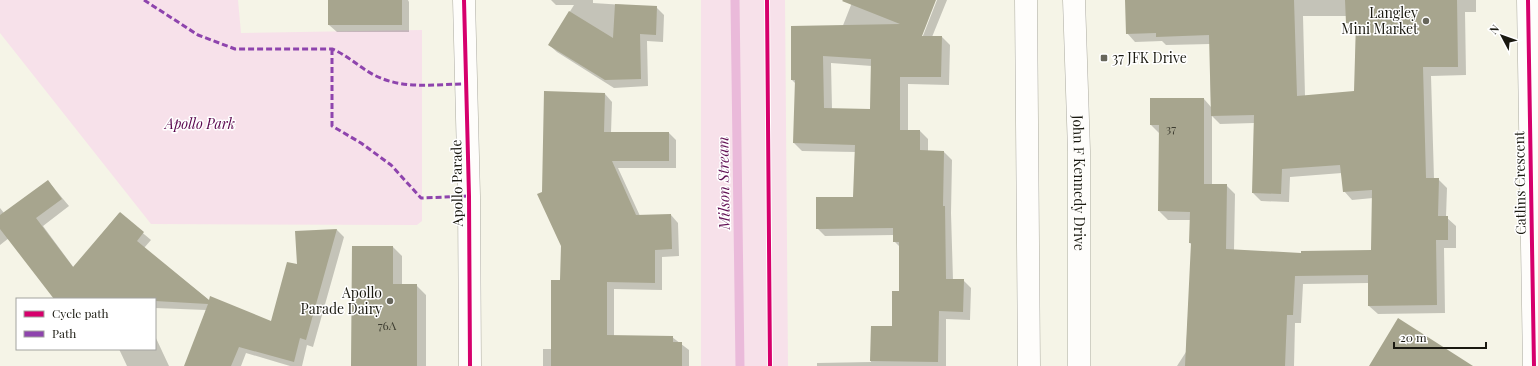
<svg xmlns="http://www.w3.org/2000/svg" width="1538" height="366" font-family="'Playfair Display',serif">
<rect width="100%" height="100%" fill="#f5f4e7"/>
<path fill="#f7e1ea" d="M0 0H238L241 33 422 30V221L417 225 151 224 0 33Z
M701 0H785L788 366H701Z"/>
<path fill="#0003" fill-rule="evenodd" d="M329 0H408L409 2V32H337L329 25Z
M551 0H593V3L656 7 664 15 663 42 647 41 648 86 614 88 557 52 549 45 574 5H556Z
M853 0H935L919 40 921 41 937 0H947L932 37H942L950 45 949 85 908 84V131H920L928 139V151L944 152 952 160 951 213 953 280H963L971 288 970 320 946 319V366H817V363L871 362 872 327H893L900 292V247L894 241V235L825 236 817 228 854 198 855 152 802 151 794 143 796 84 792 80V27L840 33ZM831 63 872 66 871 110 832 109Z
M1126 0H1476V12H1465L1466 75 1431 76 1434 179H1438L1447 188 1446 217 1456 226V248H1444L1445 313 1378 314 1369 306V283L1303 284 1301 323H1295L1294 366H1177L1186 352 1192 245 1190 243 1191 220H1168L1159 211V133L1151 125 1204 99 1211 107 1210 44 1166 45 1162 41 1135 42 1127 33ZM1303 16H1347V23L1356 31 1355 92 1305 96ZM1212 116 1220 124 1254 123 1253 193 1261 201 1289 202 1290 177 1342 173 1344 191 1352 200 1373 198 1372 251 1302 254 1234 250 1235 194 1226 185H1212Z
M605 94 612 102 611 133H669L676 140V168H618L640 216 671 215 678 223 679 256 662 257V290L614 289V336L672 337 689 350V366H543V349H552L561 281 562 246 543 193Z
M48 181 69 206 43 226 74 268 119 213 151 240 144 248 210 301 271 322 298 266 296 232 337 230 344 237 313 347 307 345 302 366H290L246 353 241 366H187L206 310 155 308V299H55L9 238 0 245V208L4 213Z
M393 247 402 256V285H416L426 295V366H352Z
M155 336 169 366H127L119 349H155Z"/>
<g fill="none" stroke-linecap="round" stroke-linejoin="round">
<path stroke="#eabada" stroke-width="9" d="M735 0 740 366"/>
</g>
<path fill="#a7a58e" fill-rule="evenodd" d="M328 0H402V25H328Z
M843 0H936L922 36H942L941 77H900V130H920V150L944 151 943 206H945L946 279H964L963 312 939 311 938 362 870 361 871 326H892V291H899V242H893V228L816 229V197H853L855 145 793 143 795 80H791V26L900 24 842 1ZM823 56 871 59 870 109 824 108Z
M1125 0H1294L1297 96 1354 91 1356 23H1346L1345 0H1457L1458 67H1423L1426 178H1439L1438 216H1448V240H1436L1437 305 1368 306V275L1295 276 1293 315H1287L1285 366H1185L1191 243H1189L1190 212 1158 211 1159 125H1150V98H1204V184H1227L1226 249 1301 253V251L1371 250 1372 190 1343 192 1340 165 1282 169 1281 194 1252 193 1254 115 1211 116 1209 35 1156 37V33L1126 34Z
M615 4 657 6 656 35 640 34 641 79 605 80 548 45 569 11 613 38Z
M544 91 605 93 604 132H669V161H612L636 215 671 214 672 249 655 250V283L607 282V335L673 336V342H682V366H551V280H560L561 246 537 194 542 192Z
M48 180 62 199 36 218 73 267 120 212 144 232 137 241 209 300 210 296 271 321 287 262 297 264 295 231 337 229 306 340 300 338 294 362 239 347 231 366H184L208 304 155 301V299H54L0 229V215Z
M352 246H393V284H417V366H351Z
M1398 318 1473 366H1369Z"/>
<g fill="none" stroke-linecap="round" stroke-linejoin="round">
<g stroke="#acaba1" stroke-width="23">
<path id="street" d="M464 0 469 196 470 366
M1528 0 1534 366"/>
</g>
<g stroke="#acaba1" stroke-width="23">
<g id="secondary">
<path d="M1026 0 1029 366"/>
<path id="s1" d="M1074 0 1079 151V366"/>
</g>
</g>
<use href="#street" stroke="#fefdfb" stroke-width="22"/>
<use href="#secondary" stroke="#fefdfb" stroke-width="22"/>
<path stroke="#8e44ad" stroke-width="3" stroke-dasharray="6 3" stroke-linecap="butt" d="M144 0 198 35 235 49H332C347 55 359 67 374 75 403 90 434 84 465 84
M332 49V126L361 143 391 165 421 198 469 196"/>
<g stroke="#fff" stroke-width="6">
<path id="cycleway" d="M464 0 469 196 470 366
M767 0 770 366
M1528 0 1534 366"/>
</g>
<use href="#cycleway" stroke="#d6006c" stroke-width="4"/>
</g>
<g fill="#67665b" stroke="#fff" stroke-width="1.5">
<circle cx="1426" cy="21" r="4"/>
<rect x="1100" y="54" width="8" height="8" rx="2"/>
<circle cx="390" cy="301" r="4"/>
</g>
<g text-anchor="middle" stroke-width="3" stroke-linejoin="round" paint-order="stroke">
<g font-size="12" fill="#3d3c30">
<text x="1171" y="133">37</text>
<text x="387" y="330">76A</text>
</g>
<g font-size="14" fill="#1a1910" stroke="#fff" text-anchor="end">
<text x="1418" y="18">Langley<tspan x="1418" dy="16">Mini Market</tspan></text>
<text x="1112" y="63" text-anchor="start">37 JFK Drive</text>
<text x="382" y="298">Apollo<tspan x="382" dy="16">Parade Dairy</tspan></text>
</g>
<g font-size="14" font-style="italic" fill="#59064d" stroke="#fff">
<text x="200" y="129">Apollo Park</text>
</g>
<g font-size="14" fill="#1a1910" stroke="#fff">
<text transform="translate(457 183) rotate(-91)" y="5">Apollo Parade</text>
<text dy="5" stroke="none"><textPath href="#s1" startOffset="183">John F Kennedy Drive</textPath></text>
<text transform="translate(1520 183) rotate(-91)" y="5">Catlins Crescent</text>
</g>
<g font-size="15" font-style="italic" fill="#621255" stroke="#fff">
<text transform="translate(724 183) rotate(-91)" y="5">Milson Stream</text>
</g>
</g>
<rect x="16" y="298" width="140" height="52" fill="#ffffff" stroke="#a3a39f"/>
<rect x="24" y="311" width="20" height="6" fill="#d6006c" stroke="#a3a39f"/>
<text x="52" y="318" font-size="12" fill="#1a1910">Cycle path</text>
<rect x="24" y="331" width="20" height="6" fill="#8e44ad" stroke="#a3a39f"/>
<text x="52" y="338" font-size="12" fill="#1a1910">Path</text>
<g transform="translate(1502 36) rotate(311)" stroke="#ffffff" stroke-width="3" paint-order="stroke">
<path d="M0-3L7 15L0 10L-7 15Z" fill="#1a1910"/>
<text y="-6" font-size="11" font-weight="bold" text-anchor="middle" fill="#1a1910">N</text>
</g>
<path d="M1394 342v6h92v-6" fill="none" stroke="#1a1910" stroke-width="2"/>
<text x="1400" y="342" font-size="12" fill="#1a1910" stroke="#ffffff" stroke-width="3" paint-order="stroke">20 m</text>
</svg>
